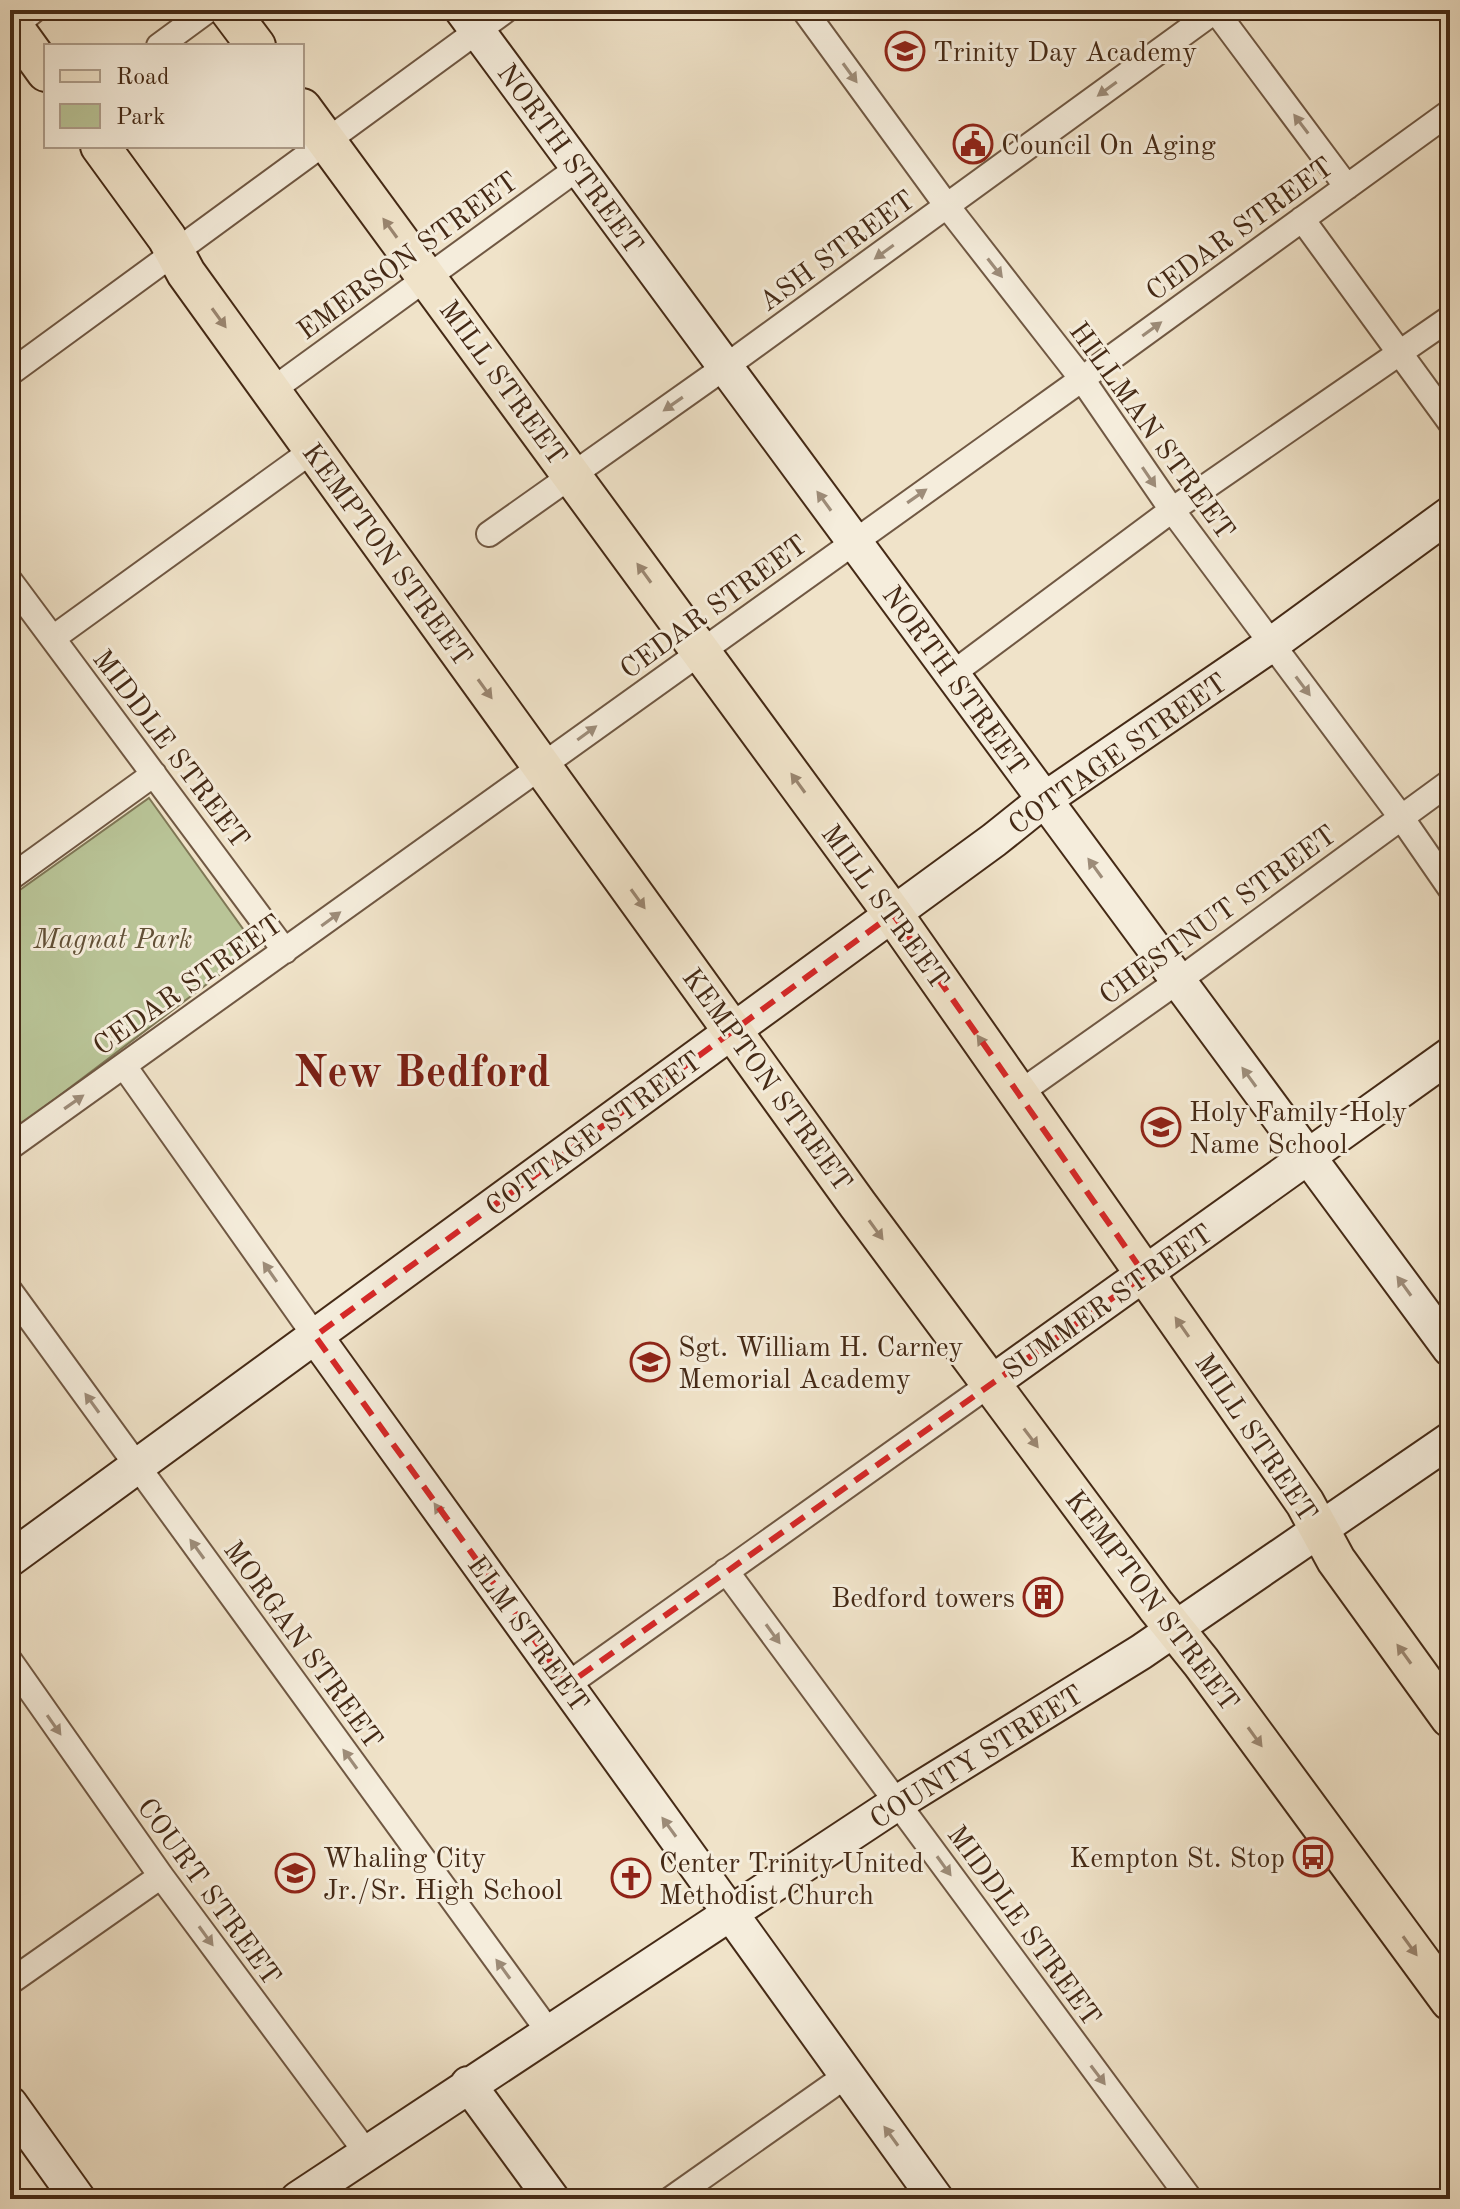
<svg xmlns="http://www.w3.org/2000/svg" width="1460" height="2209" font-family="'Old Standard TT',serif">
<rect width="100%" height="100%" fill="#f0e3c9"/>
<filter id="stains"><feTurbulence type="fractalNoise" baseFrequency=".0025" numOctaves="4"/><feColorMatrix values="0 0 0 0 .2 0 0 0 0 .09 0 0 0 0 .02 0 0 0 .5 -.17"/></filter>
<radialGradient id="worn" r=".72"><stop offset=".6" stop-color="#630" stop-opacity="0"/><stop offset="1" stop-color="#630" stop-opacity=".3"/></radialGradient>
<path fill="#b9c497" stroke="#7f7756" stroke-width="2" d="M149 798 256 947 10 1133V897Z"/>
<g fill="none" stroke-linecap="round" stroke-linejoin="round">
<g stroke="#705843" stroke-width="28">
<path id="street" d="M804 10 947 206 1082 379 1172 510 1401 817 1450 888
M1215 10 1347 187
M10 30 34 10
M159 46 208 10
M1302 219 1450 422
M10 373 506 10
M271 391 578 168
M489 534 725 367 1216 10
M10 581 285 951
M53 638 313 450
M952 674 1172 510 1450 318
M10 878 154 774
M124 1066 315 1336
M1018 1094 1178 981 1450 782
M10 1147 1082 379 1450 112
M10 1291 549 2032
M726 1571 1190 2199
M10 1661 161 1876 366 2152
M567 1685 990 1384
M10 1982 161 1876
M671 2199 847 2075"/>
</g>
<g stroke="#452a16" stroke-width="38">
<path id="secondary" d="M462 10 1450 1349
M315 1336 936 2199
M990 1384 1450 1055
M10 1559 994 840 1044 800 1272 644 1450 514
M468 2084 552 2199
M10 2104 78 2199
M298 2199 897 1803 1141 1652 1450 1440"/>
</g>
<g stroke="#452a16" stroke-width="42">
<path id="primary" d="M229 10 256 46
M10 22 46 72
M302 108 893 914 1305 1503 1336 1560 1450 1718
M100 146 167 238 186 273 858 1205 1156 1606 1201 1662 1450 2001"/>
</g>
<use href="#street" stroke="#f5eddc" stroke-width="24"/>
<use href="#secondary" stroke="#f5eddc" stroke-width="34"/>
<use href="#primary" stroke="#f0e3c9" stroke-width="38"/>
</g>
<defs><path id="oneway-solid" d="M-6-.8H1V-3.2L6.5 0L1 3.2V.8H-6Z" transform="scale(2)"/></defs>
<g fill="#9d8c79">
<use href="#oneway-solid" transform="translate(850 73) rotate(54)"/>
<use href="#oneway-solid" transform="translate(1107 89) rotate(144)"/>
<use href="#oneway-solid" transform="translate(1301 124) rotate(-127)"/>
<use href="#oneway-solid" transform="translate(884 252) rotate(144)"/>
<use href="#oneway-solid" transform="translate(995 268) rotate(52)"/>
<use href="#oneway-solid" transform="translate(1152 329) rotate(-36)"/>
<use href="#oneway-solid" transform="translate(673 404) rotate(145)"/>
<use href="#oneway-solid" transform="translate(1149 477) rotate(56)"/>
<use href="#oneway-solid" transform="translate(917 496) rotate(-35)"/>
<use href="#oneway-solid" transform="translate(824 501) rotate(-126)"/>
<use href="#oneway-solid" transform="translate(1303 686) rotate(53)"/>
<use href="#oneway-solid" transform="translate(587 733) rotate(-36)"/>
<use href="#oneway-solid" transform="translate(1095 868) rotate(-126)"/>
<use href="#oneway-solid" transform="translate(331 919) rotate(-36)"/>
<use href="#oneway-solid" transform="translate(1249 1077) rotate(-126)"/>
<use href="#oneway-solid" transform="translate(74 1102) rotate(-35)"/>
<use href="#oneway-solid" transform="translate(270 1272) rotate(-125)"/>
<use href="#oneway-solid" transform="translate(1404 1286) rotate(-126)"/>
<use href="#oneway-solid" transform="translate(92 1403) rotate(-126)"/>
<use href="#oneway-solid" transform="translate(441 1513) rotate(-125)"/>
<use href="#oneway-solid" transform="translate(197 1549) rotate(-126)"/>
<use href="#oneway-solid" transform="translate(773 1634) rotate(54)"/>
<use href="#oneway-solid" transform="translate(54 1725) rotate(55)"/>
<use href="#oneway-solid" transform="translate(350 1759) rotate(-126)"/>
<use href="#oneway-solid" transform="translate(669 1827) rotate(-126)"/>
<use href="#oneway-solid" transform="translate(944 1866) rotate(54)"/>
<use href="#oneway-solid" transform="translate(206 1936) rotate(54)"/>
<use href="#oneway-solid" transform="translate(503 1969) rotate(-126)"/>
<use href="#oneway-solid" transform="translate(1098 2075) rotate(53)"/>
<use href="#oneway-solid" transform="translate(891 2136) rotate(-126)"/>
</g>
<g fill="#9a8670">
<use href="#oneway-solid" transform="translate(390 228) rotate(-126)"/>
<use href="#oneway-solid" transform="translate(219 318) rotate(54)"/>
<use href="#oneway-solid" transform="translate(644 573) rotate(-126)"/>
<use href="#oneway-solid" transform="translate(485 689) rotate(54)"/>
<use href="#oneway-solid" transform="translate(798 783) rotate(-126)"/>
<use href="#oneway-solid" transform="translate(638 899) rotate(54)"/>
<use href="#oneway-solid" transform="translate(984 1045) rotate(-125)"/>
<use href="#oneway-solid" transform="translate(876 1230) rotate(54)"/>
<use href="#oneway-solid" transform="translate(1182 1327) rotate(-125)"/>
<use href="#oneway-solid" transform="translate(1031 1438) rotate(53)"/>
<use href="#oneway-solid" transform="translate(1404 1654) rotate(-126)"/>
<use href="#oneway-solid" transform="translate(1255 1737) rotate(54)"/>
<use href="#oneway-solid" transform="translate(1410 1946) rotate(54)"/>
</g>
<path fill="none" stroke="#d62828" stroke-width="6" stroke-dasharray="16 10" stroke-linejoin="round" d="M893 914 1145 1275 567 1685 315 1336Z"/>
<defs>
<g id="school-ring" transform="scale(2)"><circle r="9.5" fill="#f5eddc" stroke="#8f2418" stroke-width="1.5"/><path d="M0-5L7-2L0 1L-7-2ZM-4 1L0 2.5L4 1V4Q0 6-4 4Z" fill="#8f2418"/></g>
<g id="civic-ring" transform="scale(2)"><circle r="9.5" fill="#f5eddc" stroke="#8f2418" stroke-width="1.5"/><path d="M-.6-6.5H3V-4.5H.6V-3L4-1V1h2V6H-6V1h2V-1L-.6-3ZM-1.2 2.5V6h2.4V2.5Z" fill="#8f2418"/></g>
<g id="building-ring" transform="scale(2)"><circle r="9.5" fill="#f5eddc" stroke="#8f2418" stroke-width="1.5"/><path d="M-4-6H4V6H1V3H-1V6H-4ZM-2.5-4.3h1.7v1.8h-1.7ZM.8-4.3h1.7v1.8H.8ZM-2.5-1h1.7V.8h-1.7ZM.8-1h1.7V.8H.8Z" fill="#8f2418"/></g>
<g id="bus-ring" transform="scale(2)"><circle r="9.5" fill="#f5eddc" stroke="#8f2418" stroke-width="1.5"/><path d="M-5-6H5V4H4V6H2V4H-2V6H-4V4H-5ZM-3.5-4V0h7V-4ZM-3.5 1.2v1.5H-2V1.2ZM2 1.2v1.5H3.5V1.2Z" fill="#8f2418"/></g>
<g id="church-ring" transform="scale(2)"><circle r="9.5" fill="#f5eddc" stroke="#8f2418" stroke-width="1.5"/><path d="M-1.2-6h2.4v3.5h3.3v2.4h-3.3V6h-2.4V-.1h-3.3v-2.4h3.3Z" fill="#8f2418"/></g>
</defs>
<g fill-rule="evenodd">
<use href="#school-ring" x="905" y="51"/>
<use href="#civic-ring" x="973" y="144"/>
<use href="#school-ring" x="1161" y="1127"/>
<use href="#school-ring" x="650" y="1362"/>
<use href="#building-ring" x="1043" y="1597"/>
<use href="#bus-ring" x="1313" y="1857"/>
<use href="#school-ring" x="295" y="1873"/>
<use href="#church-ring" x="631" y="1878"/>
</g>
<g text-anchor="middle" stroke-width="6" stroke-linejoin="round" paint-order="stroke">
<g font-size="28" fill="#452a16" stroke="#f5eddc" text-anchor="start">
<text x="933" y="61">Trinity Day Academy</text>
<text x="1001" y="154">Council On Aging</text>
<text x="1189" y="1121">Holy Family-Holy<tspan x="1189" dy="32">Name School</tspan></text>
<text x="678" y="1356">Sgt. William H. Carney<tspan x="678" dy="32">Memorial Academy</tspan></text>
<text x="1015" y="1607" text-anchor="end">Bedford towers</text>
<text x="323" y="1867">Whaling City<tspan x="323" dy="32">Jr./Sr. High School</tspan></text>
<text x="1285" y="1867" text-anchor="end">Kempton St. Stop</text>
<text x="659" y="1872">Center Trinity United<tspan x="659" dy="32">Methodist Church</tspan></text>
</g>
<g font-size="28" fill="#452a16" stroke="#f5eddc">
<text transform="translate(571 158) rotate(54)" y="10">NORTH STREET</text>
<text transform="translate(1239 228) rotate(-36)" y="10">CEDAR STREET</text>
<text transform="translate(836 250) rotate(-36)" y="10">ASH STREET</text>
<text transform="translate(407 255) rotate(-36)" y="10">EMERSON STREET</text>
<text transform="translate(504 382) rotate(54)" y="10">MILL STREET</text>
<text transform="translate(1153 430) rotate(54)" y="10">HILLMAN STREET</text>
<text transform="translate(388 554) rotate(54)" y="10">KEMPTON STREET</text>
<text transform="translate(713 606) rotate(-36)" y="10">CEDAR STREET</text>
<text transform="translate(956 680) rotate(54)" y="10">NORTH STREET</text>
<text transform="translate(172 748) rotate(53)" y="10">MIDDLE STREET</text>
<text transform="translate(1117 753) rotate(-35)" y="10">COTTAGE STREET</text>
<text transform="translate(886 906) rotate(54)" y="10">MILL STREET</text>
<text transform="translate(1217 914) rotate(-36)" y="10">CHESTNUT STREET</text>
<text transform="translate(187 984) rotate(-35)" y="10">CEDAR STREET</text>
<text transform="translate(768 1079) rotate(54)" y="10">KEMPTON STREET</text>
<text transform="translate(593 1133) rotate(-36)" y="10">COTTAGE STREET</text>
<text transform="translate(1107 1301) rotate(-35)" y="10">SUMMER STREET</text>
<text transform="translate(1257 1437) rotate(56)" y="10">MILL STREET</text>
<text transform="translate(1153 1600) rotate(53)" y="10">KEMPTON STREET</text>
<text transform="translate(529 1633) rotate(54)" y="10">ELM STREET</text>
<text transform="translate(304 1644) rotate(54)" y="10">MORGAN STREET</text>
<text transform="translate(976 1756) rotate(-32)" y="10">COUNTY STREET</text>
<text transform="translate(210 1891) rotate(54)" y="10">COURT STREET</text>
<text transform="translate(1025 1925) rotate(54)" y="10">MIDDLE STREET</text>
</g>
<g font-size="28" font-style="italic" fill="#625036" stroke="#f5eddc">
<text x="113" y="948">Magnat Park</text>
</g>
<g font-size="44" font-weight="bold" fill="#7a1f14" stroke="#f5eddc">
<text x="422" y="1086">New Bedford</text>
</g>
</g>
<rect width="1460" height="2209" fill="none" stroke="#f0e3c9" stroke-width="40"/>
<rect x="12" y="12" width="1436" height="2185" fill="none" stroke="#452a16" stroke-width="4"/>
<rect x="20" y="20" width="1420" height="2169" fill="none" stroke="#452a16" stroke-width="2"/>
<rect x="44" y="44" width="260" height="104" fill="#f5eddc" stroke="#af9f8d" stroke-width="2"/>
<rect x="60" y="70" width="40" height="12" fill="#f0e3c9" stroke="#af9f8d" stroke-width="2"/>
<text x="116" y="84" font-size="24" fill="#452a16">Road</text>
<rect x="60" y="104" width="40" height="24" fill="#b9c497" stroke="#af9f8d" stroke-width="2"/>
<text x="116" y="124" font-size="24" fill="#452a16">Park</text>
<rect width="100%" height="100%" filter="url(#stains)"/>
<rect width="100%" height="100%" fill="url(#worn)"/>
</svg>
